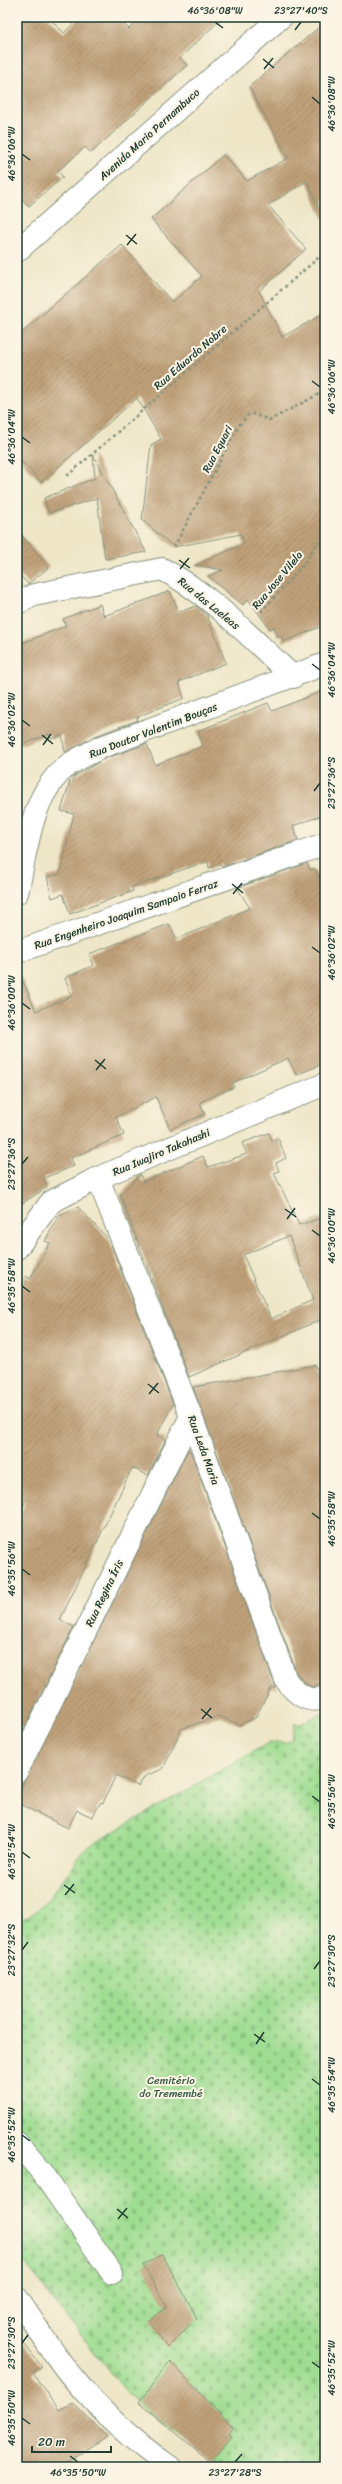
<svg xmlns="http://www.w3.org/2000/svg" width="342" height="2484" font-family="Sriracha,sans-serif">
<defs>
<pattern id="cemetery-stones" width="16" height="16" patternUnits="userSpaceOnUse"><rect width="16" height="16" fill="#9fdd92"/><path d="M2 7V4a2 2 0 0 1 4 0v3zM10 15v-3a2 2 0 0 1 4 0v3z" fill="#88bf7e"/></pattern>
<pattern id="building-hatch" width="6" height="6" patternUnits="userSpaceOnUse"><rect width="6" height="6" fill="#c0a179"/><path d="M-1 1l2-2M0 6l6-6M5 7l2-2" fill="none" stroke="#9b8464"/></pattern>
</defs>
<rect width="100%" height="100%" fill="#fcf5e5"/>
<filter id="ink" filterUnits="userSpaceOnUse"><feTurbulence type="fractalNoise" baseFrequency=".025" numOctaves="2"/><feDisplacementMap in="SourceGraphic" scale="8" xChannelSelector="R" yChannelSelector="G"/><feConvolveMatrix kernelMatrix="1 2 1 2 8 2 1 2 1" color-interpolation-filters="sRGB"/></filter>
<filter id="wash" filterUnits="userSpaceOnUse"><feTurbulence type="fractalNoise" baseFrequency=".012" numOctaves="4" result="noise"/><feDisplacementMap in="SourceGraphic" scale="16" xChannelSelector="R" yChannelSelector="G"/><feGaussianBlur stdDeviation="0.9" result="paint"/><feColorMatrix in="noise" values="0 0 0 0 0 0 0 0 0 0 0 0 0 0 0 0 0 1.4 0 .05"/><feComposite in="paint" operator="in"/></filter>
<g filter="url(#wash)">
<rect width="100%" height="100%" fill="#eee6c7"/>
<path fill="url(#cemetery-stones)" stroke="#5f8d63" d="M325 1712V2467H222L151 2416 124 2390 17 2253V1921L28 1917 43 1906 86 1848 270 1742 285 1743 292 1739 295 1723 298 1725Z"/>
<g id="blocks">
<path fill="url(#building-hatch)" fill-rule="evenodd" d="M17 17H48L64 33 80 17H117L129 29 141 17H223L180 58 187 65 91 153 85 147 58 171 63 177 29 206 17 194Z
M325 22V223L307 181 268 205 306 249 259 291 282 337 325 313V625L283 642 282 636 278 637 274 627 270 629 248 599 243 605 208 576 223 570 195 565 244 544 241 534 174 547 142 520 151 445 161 439 137 398 41 482 17 456V337L122 245 172 302 202 276 151 219 223 155 247 181 288 158 249 87Z
M93 455 114 493 146 552 105 559 97 498 49 513 44 498 95 478Z
M17 530 49 567 28 584 17 572Z
M170 591 179 612 196 606 207 615 226 663 179 682 184 698 137 717 138 720 95 736 65 752 62 735 51 739 49 734 22 745 17 731V645L66 626 63 619 100 604 104 616Z
M325 690V814L293 826 298 840 222 867 220 864 209 868 208 861 132 887 133 891 70 914 63 894 52 898 47 877 60 874 74 814 61 811 70 781 75 776 104 759 147 744 155 765 203 746 198 731 268 703 272 711Z
M307 863 310 870 315 869 325 891V1063L296 1075 288 1058 232 1083 234 1087 200 1102 205 1114 170 1129 156 1097 116 1117 124 1135 71 1158 74 1166 44 1178 47 1187 17 1207V968L36 1011 72 996 65 978 94 965 89 954 169 924 177 939 250 908 237 888Z
M269 1133 272 1141 278 1138 286 1158 276 1163 279 1171 274 1173 299 1225 325 1217V1327H323L320 1320 189 1377 120 1195 140 1174 143 1182 203 1156 208 1167 247 1154 242 1143ZM289 1236 313 1300 271 1319 243 1255Z
M78 1207 109 1240 173 1404 157 1435 166 1439 148 1475 132 1468 60 1620 74 1627 24 1729 17 1726V1521L25 1503 17 1500V1292L26 1276 30 1279 50 1243 45 1241 59 1215Z
M316 1365 318 1374 325 1383V1681L313 1687 306 1683 297 1674 193 1387Z
M188 1450 191 1452 276 1688H271L255 1718 240 1725 219 1716 181 1729 163 1769 145 1776 138 1786 116 1775 103 1803 101 1802 92 1817 77 1810 68 1828 17 1803V1796Z
M162 2254 197 2318 167 2348 149 2320 167 2307 143 2265Z
M17 2335 42 2367 33 2373 58 2410 72 2403 107 2436 61 2467H17Z
M170 2361 233 2428 229 2434 232 2436 211 2462 139 2402Z"/>
</g>
</g>
<g filter="url(#ink)">
<use href="#blocks" fill-opacity="0" stroke="#86927e" stroke-width="1"/>
<g fill="none" stroke-linecap="round" stroke-linejoin="round">
<g stroke="#86927e" stroke-width="24">
<path id="minor" d="M17 251 281 17
M17 603 34 595 162 569C212 595 252 639 293 677
M17 893C27 851 30 795 67 766 76 759 89 754 99 748L325 664
M17 952 325 844
M98 1178 191 1416 286 1680C295 1693 308 1705 325 1697
M17 1248 51 1202 98 1178 325 1084
M17 1771 191 1416
M17 2143 42 2172 112 2273
M17 2298C35 2324 52 2353 73 2378 101 2412 134 2442 170 2467"/>
</g>
<path stroke="#86927e" stroke-width="2.5" stroke-dasharray="3 3" stroke-linecap="butt" d="M67 476 325 252
M174 547 239 425 250 413 270 420 325 391
M261 612 303 565 317 544 325 540"/>
<use href="#minor" stroke="#fff" stroke-width="22"/>
</g>
</g>
<path fill="none" stroke="#1f3d34" stroke-width="1.5" d="M215 22 223 28M295 30 301 22M263 59 274 68M264 69 273 58M312 97 320 104M22 154 30 160M126 235 137 244M127 245 136 234M312 381 320 387M22 437 30 443M179 560 190 568M180 569 189 558M312 664 320 670M22 720 30 726M42 735 53 744M43 745 51 734M314 791 320 783M232 884 243 893M233 894 242 883M312 947 320 953M22 1003 30 1009M95 1060 106 1069M96 1070 105 1059M22 1164 28 1157M285 1209 296 1217M287 1219 295 1208M312 1230 320 1236M22 1286 30 1292M148 1384 159 1393M149 1394 158 1383M312 1513 320 1519M22 1569 30 1575M201 1709 212 1718M202 1719 211 1708M312 1796 320 1802M22 1852 30 1858M64 1885 75 1893M65 1895 74 1884M22 1950 28 1942M314 1969 320 1961M254 2034 265 2042M256 2044 264 2032M312 2079 320 2085M22 2135 30 2141M117 2209 128 2218M118 2219 127 2208M22 2343 28 2335M312 2362 320 2368M22 2418 30 2424M70 2456 78 2462M235 2462 242 2454"/>
<g text-anchor="middle" stroke-width="4" stroke-linejoin="round" paint-order="stroke">
<g font-size="11" fill="#1f3d34" stroke="#fcf5e5">
<text transform="translate(149 134) rotate(-42)" y="4">Avenida Mario Pernambuco</text>
<text transform="translate(190 357) rotate(-41)" y="4">Rua Eduardo Nobre</text>
<text transform="translate(217 449) rotate(-62)" y="4">Rua Equari</text>
<text transform="translate(277 580) rotate(-50)" y="4">Rua Jose Vilela</text>
<text transform="translate(209 603) rotate(39)" y="4">Rua das Laeleas</text>
<text transform="translate(153 730) rotate(-21)" y="4">Rua Doutor Valentim Bouças</text>
<text transform="translate(126 914) rotate(-19)" y="4">Rua Engenheiro Joaquim Sampaio Ferraz</text>
<text transform="translate(161 1152) rotate(-23)" y="4">Rua Iwajiro Takahashi</text>
<text transform="translate(204 1450) rotate(70)" y="4">Rua Leda Maria</text>
<text transform="translate(104 1593) rotate(-64)" y="4">Rua Regina Íris</text>
</g>
<g font-size="11" fill="#395d47" stroke="#fcf5e5">
<text x="171" y="2084">Cemitério<tspan x="171" dy="13">do Tremembé</tspan></text>
</g>
</g>
<rect width="342" height="2484" fill="none" stroke="#fcf5e5" stroke-width="44"/>
<path d="M32 2446v6h79v-6" fill="none" stroke="#1f3d34" stroke-width="2"/>
<text x="38" y="2446" font-size="12" fill="#1f3d34" stroke="#fcf5e5" stroke-width="3" paint-order="stroke">20 m</text>
<rect x="22" y="22" width="298" height="2440" fill="none" stroke="#1f3d34" stroke-width="1.5"/>
<g font-size="10" text-anchor="middle" fill="#1f3d34">
<text x="215" y="14">46°36'08"W</text>
<text x="301" y="14">23°27'40"S</text>
<text transform="translate(331 104) rotate(-90)" y="4">46°36'08"W</text>
<text transform="translate(11 154) rotate(-90)" y="4">46°36'06"W</text>
<text transform="translate(331 387) rotate(-90)" y="4">46°36'06"W</text>
<text transform="translate(11 437) rotate(-90)" y="4">46°36'04"W</text>
<text transform="translate(331 670) rotate(-90)" y="4">46°36'04"W</text>
<text transform="translate(11 720) rotate(-90)" y="4">46°36'02"W</text>
<text transform="translate(331 783) rotate(-90)" y="4">23°27'36"S</text>
<text transform="translate(331 953) rotate(-90)" y="4">46°36'02"W</text>
<text transform="translate(11 1003) rotate(-90)" y="4">46°36'00"W</text>
<text transform="translate(11 1164) rotate(-90)" y="4">23°27'36"S</text>
<text transform="translate(331 1236) rotate(-90)" y="4">46°36'00"W</text>
<text transform="translate(11 1286) rotate(-90)" y="4">46°35'58"W</text>
<text transform="translate(331 1519) rotate(-90)" y="4">46°35'58"W</text>
<text transform="translate(11 1569) rotate(-90)" y="4">46°35'56"W</text>
<text transform="translate(331 1802) rotate(-90)" y="4">46°35'56"W</text>
<text transform="translate(11 1852) rotate(-90)" y="4">46°35'54"W</text>
<text transform="translate(11 1950) rotate(-90)" y="4">23°27'32"S</text>
<text transform="translate(331 1961) rotate(-90)" y="4">23°27'30"S</text>
<text transform="translate(331 2085) rotate(-90)" y="4">46°35'54"W</text>
<text transform="translate(11 2135) rotate(-90)" y="4">46°35'52"W</text>
<text transform="translate(11 2343) rotate(-90)" y="4">23°27'30"S</text>
<text transform="translate(331 2368) rotate(-90)" y="4">46°35'52"W</text>
<text transform="translate(11 2418) rotate(-90)" y="4">46°35'50"W</text>
<text x="78" y="2476">46°35'50"W</text>
<text x="235" y="2476">23°27'28"S</text>
</g>
</svg>
